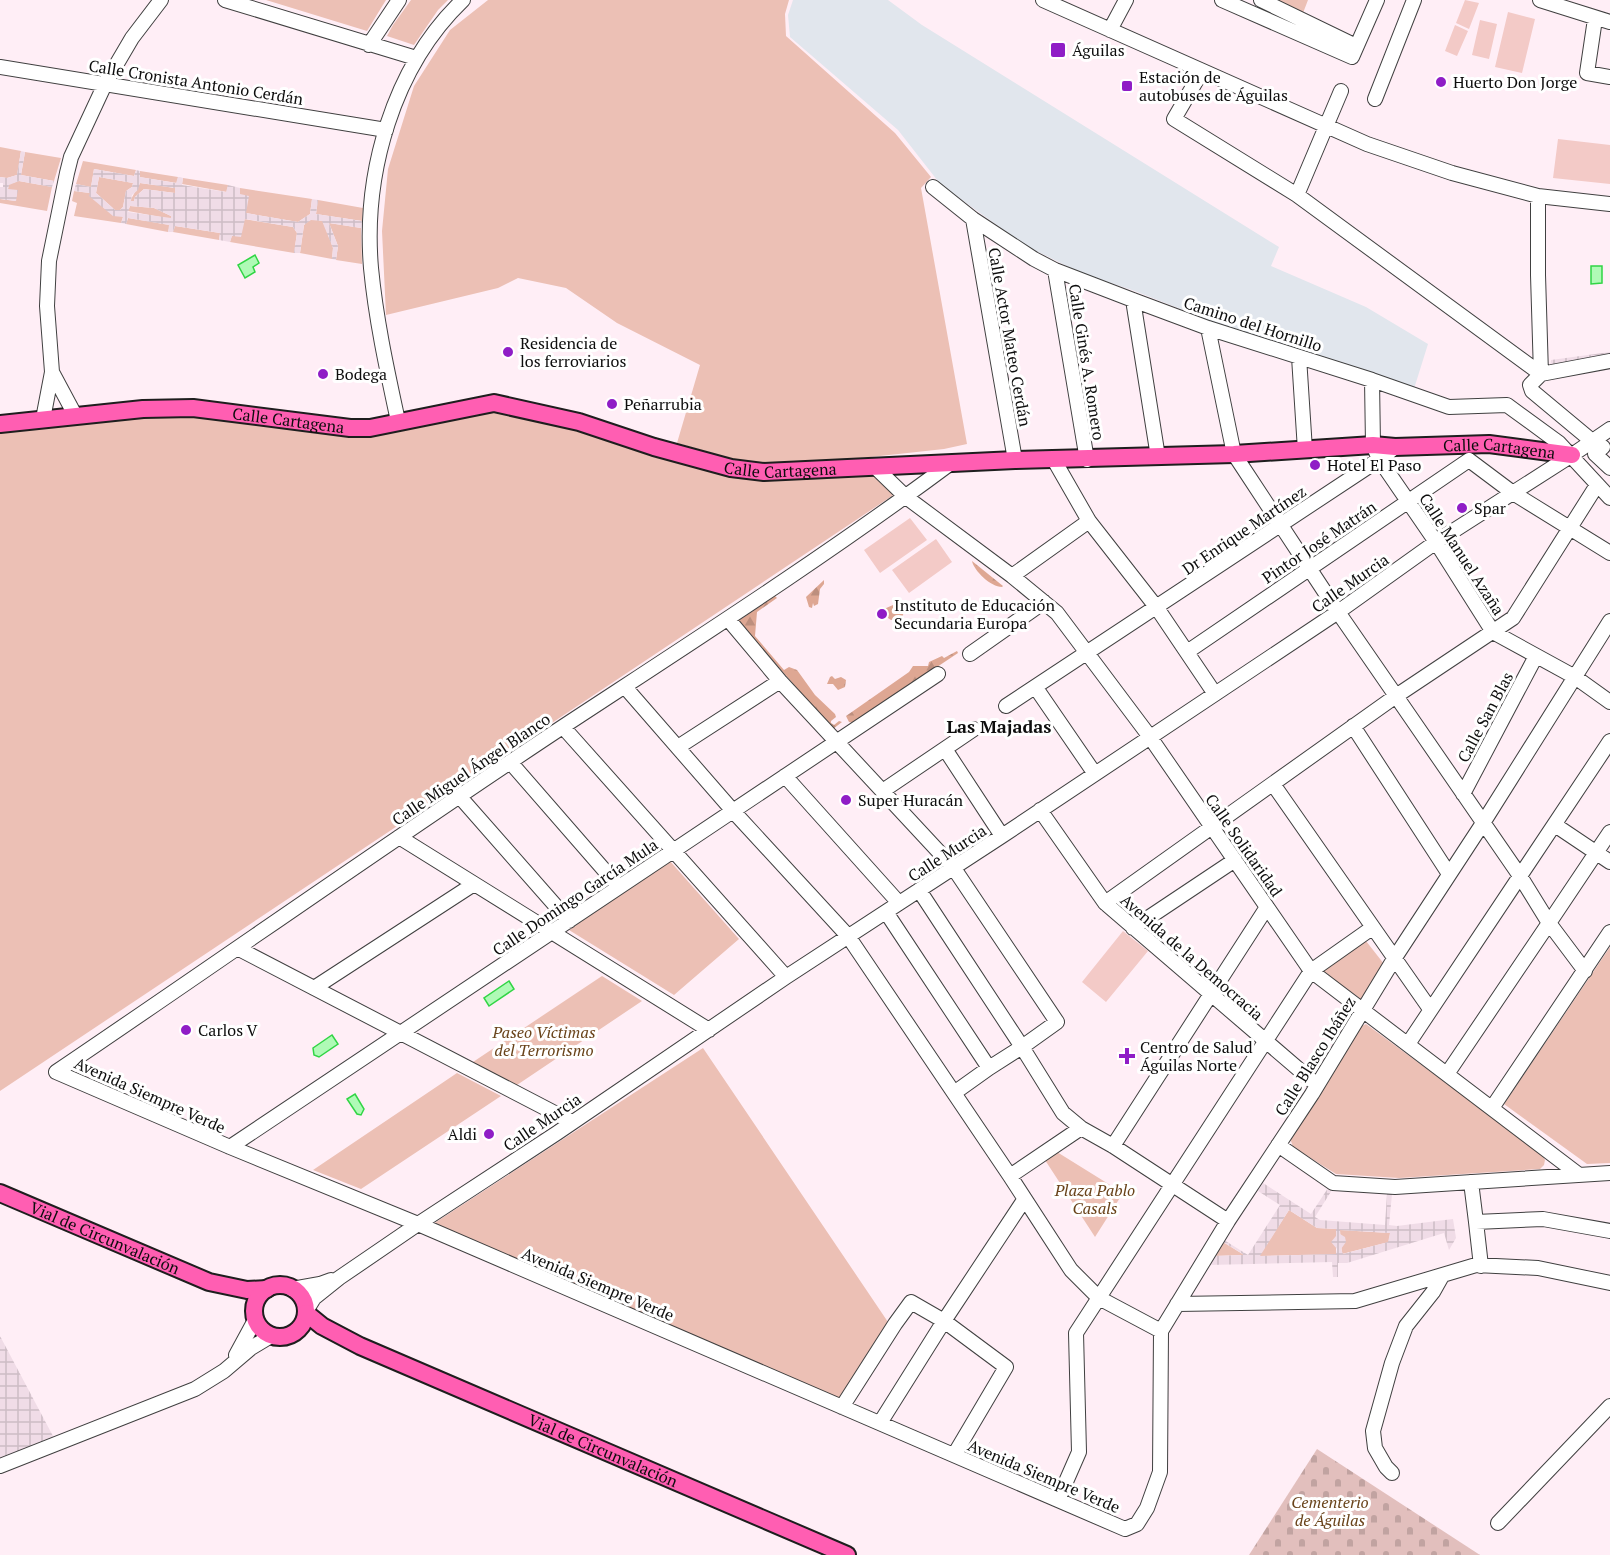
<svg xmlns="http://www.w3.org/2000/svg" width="1610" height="1555" font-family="'PT Serif',serif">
<defs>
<pattern id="forest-firs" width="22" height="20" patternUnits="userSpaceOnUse" patternTransform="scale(1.5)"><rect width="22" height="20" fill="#dea793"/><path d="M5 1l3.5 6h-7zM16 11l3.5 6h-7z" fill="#bd8f7e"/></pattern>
<pattern id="cemetery-stones" width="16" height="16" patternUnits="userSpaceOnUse" patternTransform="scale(1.5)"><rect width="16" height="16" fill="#e2bfbd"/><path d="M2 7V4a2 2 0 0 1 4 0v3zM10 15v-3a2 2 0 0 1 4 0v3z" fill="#c1a3a1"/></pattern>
<pattern id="plaza-grid" width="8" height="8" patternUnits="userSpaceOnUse" patternTransform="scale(1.5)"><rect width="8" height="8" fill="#f0dce7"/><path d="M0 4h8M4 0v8" fill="none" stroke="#cdbcc5"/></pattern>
</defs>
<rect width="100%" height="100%" fill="#ffeef6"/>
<path fill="#e1e6ed" d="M793 0H888L922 25 1279 247 1271 266 1366 307 1428 344 1413 392 1257 339 1132 290 1083 274 1026 246 941 185 898 130 790 37 788 15Z"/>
<path fill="#ecc0b5" d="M266 0H386L367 31Z
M411 0H448L438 10 414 45 387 36 393 25Z
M488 0H789L785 14 786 36 895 133 931 177 921 188 967 444 944 449 825 462 750 464 677 443 700 365 617 323 566 288 518 278 498 288 386 315 382 231 388 169 414 86 450 30Z
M1272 0H1308L1303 13Z
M0 147 21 151 17 175 7 178 0 177Z
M25 152 61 158 54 181 21 175Z
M83 161 136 170 134 176 94 169 91 187 76 184Z
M140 171 178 177 177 183 139 177Z
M99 177 133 183 132 187 126 191 123 207 120 210H115L96 193Z
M183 178 228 185 227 192 182 184Z
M19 181 52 187 47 211 0 203V199L16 201 8 189 9 184Z
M140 183 175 188V193L144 189 135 197 134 201H130Z
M240 188 312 199 310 214 298 222 246 213 239 194Z
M74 191 90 193 123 217 121 223 74 216 77 203 72 201Z
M318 200 363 208 362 221 316 214Z
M130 206 154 208 171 216V219L128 211Z
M128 218 170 225 168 232 126 224Z
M244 219 293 227 297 233 294 253 230 242 232 235Z
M311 219 323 221 333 248 332 259 300 253 304 225Z
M329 223 361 228 362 264 336 260 338 246Z
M175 226 220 233 219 240 173 232Z
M502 410 535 415 692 465 866 474 878 477 895 494 0 1091V430L186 413 329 433Z
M669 860 739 939 674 995 569 930Z
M1366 941 1384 964 1361 999 1322 971Z
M1610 947V1163L1587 1164 1504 1104Z
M602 976 642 1001 514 1087 470 1064Z
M1366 1024 1541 1153 1545 1160 1544 1165 1540 1169 1399 1178 1336 1174 1293 1147 1290 1138 1362 1026Z
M703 1048 890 1325 840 1401 433 1224Z
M457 1073 501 1096 361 1189 313 1170Z
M1057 1152 1123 1193 1095 1237 1045 1160Z
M1289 1210 1317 1228 1336 1229V1254L1259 1256Z
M1340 1230 1390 1233 1389 1242 1342 1254Z
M1223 1242 1244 1255 1214 1256Z"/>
<path fill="url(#forest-firs)" d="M972 561 1003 586 1002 587C991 587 974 571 972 561Z
M824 580V584L820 589 818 604 814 606 813 603 812 608 809 607 806 597Z
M775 596 777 598 757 612 755 636 784 670 789 667 797 670 815 695 835 714 836 717 831 721V723L834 725 839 721 842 722 833 729 738 621Z
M893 605 905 610 902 617 891 620 885 616 884 609Z
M957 651 958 653 853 723 849 722 846 716 909 672 913 666H928L929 662 942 656 944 658Z
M832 676 835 679 841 677 846 680 845 687 838 690 833 684H827L830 677Z"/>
<path fill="url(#cemetery-stones)" d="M1317 1449 1480 1555H1249Z"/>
<path fill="#f3cac7" d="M1465 0 1479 3 1469 29 1456 23Z
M1508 12 1535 19 1522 73 1495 67Z
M1480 20 1497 24 1489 59 1472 55Z
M1455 25 1468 31 1457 56 1445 51Z
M1558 139 1610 145V184L1553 178Z
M910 518 927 540 880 573 864 550Z
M936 539 952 562 909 593 892 570Z
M1123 931 1148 951 1106 1002 1082 982Z"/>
<path fill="url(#plaza-grid)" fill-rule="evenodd" d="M21 151 25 152 21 175 54 181 52 187 19 181 9 185 8 189 18 190 16 201 0 199V187H3V183H0V177L7 178 17 175Z
M94 169 134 176 136 170 140 171V177L176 183 178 177H180L183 178 182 185 226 192 228 185 240 188V194L249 196 246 213 298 222 310 214 312 199 318 200 316 214 362 221 361 228 329 223 338 246 336 260 332 259 333 248 322 221 311 220 304 225 300 253H294L297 233 293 227 245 219 241 237 232 236 230 242 219 240 220 233 175 226 173 232H168L169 225 128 218 126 224 121 223 123 217 113 216 89 196 90 193 74 191 76 184 91 187ZM99 177 133 183 132 187 126 191 123 207 120 210H115L96 193ZM140 183 175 188V193L144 189 135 197 134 201H131L132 195 138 190ZM130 206 154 208 171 216V218L128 212Z
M1610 352V357L1550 367 1551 360Z
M1263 1183 1311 1214 1328 1188 1332 1190 1315 1217 1320 1220 1385 1225 1387 1194H1392L1389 1225 1397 1226 1453 1219 1456 1238 1449 1250 1444 1233 1347 1263H1338V1277H1333L1332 1262 1208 1265 1224 1240 1248 1255 1280 1205 1258 1191ZM1289 1210 1317 1228 1336 1229V1236L1331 1242 1337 1249 1336 1254 1260 1256ZM1340 1230 1389 1233H1390L1388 1242 1343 1254 1341 1249 1346 1242 1345 1237 1340 1234ZM1223 1242 1243 1254V1255L1215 1256Z
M0 1336 54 1438 0 1458Z"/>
<path fill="#affab6" stroke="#31d545" stroke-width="1.5" d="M255 255 259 263 253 267 255 272 245 278 238 265Z
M1591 266H1602V283L1591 284Z
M509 981 514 989 489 1006 484 998Z
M332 1035 338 1044 319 1057 314 1055 313 1048Z
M355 1094 364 1109 361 1115 357 1114 347 1099Z"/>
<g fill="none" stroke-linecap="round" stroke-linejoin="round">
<g stroke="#404040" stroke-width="16">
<path id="minor" d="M225 0 416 58
M1043 0 1367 144 1452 173 1538 196 1610 204
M1222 0 1352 57 1377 0
M1261 0 1356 46
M1540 0 1610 22
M1595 19 1587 73 1610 77
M1110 30 1126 0
M369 45 399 0
M0 67 386 130
M1202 71 1174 119 1297 195 1541 374
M1375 99 1414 0
M933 187 973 219 1034 259 1055 270 1133 300 1208 328 1372 380 1449 407 1507 405 1559 443 1610 498
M1297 195 1341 91
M1538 196V275L1541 374
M973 219 1015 460
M1055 270 1087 460
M1133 300 1158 457
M1208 328 1234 454 1338 612 1396 696 1513 618 1597 485
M1299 357 1305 450
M52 372 75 415
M1372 380 1373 445 1379 459 1436 542 1493 632 1575 677 1610 702
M43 419 52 372 47 306 49 261 67 173 71 157 105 84 132 38 161 0
M398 421C387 370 376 320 371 268 363 173 393 67 463 0
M1592 441 1532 391 1530 385 1541 374 1610 361
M1603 447 1595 454 1610 468
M1054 460 1089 521 1157 608 1215 694
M1469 460 1513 493 1610 553
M874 466 906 497 1012 576 1057 613 1150 737 1311 971 1578 1174
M1012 576 1089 521
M728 619 780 681 953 867 1057 1022 1022 1047 1063 1113 1081 1128 1113 1146 1228 1221
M1187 652 1469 460
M970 654 1044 602
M625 687 733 811 848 936 1010 1176 1071 1270 1099 1298 1161 1331
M1036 688 1095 774
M1006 706 1383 457 1395 447
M1353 726 1449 874
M563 727 786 977
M678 747 780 681
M945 749 1002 836
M511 763 619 887
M785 776 899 903
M1273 784 1430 1009
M884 790 974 729
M1463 794 1536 656
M460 797 569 921
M1040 810 1105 903 1317 1085
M1555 825 1610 862
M399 837 709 1030
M1105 903 1396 696 1520 876 1549 923 1447 1074
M886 912 989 1068 1022 1047 919 890
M1133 928 1235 860
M239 949 572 1122
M1585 971 1549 923 1610 832
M314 988 474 884
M1408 1044 1610 741
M56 1072 230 1147 418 1224 1125 1529 1137 1524 1147 1508 1160 1472 1161 1331 1228 1221 1312 1094 1394 959 1483 823 1610 621
M56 1072C226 957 393 839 564 726 695 640 826 556 951 463
M954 1093 989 1068
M1492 1108 1610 932
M1278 1145 1333 1183 1395 1187 1610 1173
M1113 1146 1267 907
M230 1147 938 674
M1010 1176 1081 1128
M1471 1182 1476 1222 1543 1219 1610 1231
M1476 1222 1481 1266
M292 1289 320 1284 331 1280
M1177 1304 1355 1301 1476 1265 1538 1268 1610 1283
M306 1311 314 1298 339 1278 418 1224 557 1133 786 977 1002 836 1338 612 1436 542 1572 455 1610 429
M236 1355 255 1320
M842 1407 895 1324 911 1302 944 1321 1006 1367 954 1455
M880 1423 944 1321 1024 1200
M0 1466 195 1389 224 1371 251 1348 271 1336
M1392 1473 1386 1467 1375 1448 1373 1431 1392 1363 1406 1326 1433 1292 1442 1276
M1058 1500 1079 1452 1076 1333 1311 971 1372 928
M1498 1523 1610 1406"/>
</g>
<g stroke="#1e1e1e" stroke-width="20">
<g id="major">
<path id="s1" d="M0 424 143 409 193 408 350 428H370L494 403 579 422 654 447 731 468 764 472 1015 460 1234 454 1373 445 1395 447 1489 444 1572 455"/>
<path id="s2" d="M0 1193 209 1282 247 1290 267 1289"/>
<circle cx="280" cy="1311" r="26"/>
<path id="s3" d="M306 1313 322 1326 360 1346 847 1555"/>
</g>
</g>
<use href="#minor" stroke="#fff" stroke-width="14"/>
<use href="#major" stroke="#ff5eb2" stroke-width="16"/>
</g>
<g fill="#8f1dc6" stroke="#fff" stroke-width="2">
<rect x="1050" y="42" width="16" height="16" rx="3"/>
<circle cx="1441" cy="82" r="6"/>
<rect x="1121" y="80" width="12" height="12" rx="3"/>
<circle cx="508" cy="352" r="6"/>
<circle cx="323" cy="374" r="6"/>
<circle cx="612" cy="404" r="6"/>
<circle cx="1315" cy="465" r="6"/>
<circle cx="1462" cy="508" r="6"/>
<circle cx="882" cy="614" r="6"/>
<circle cx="846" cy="800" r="6"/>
<circle cx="186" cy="1030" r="6"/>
<path d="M1124 1047h6v6h6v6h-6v6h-6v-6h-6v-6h6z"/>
<circle cx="489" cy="1134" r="6"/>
</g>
<g text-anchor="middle" stroke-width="6" stroke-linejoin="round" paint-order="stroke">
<g font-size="16" fill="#0d0d0d" stroke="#fff" text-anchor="start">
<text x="1072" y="56">Águilas</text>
<text x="1139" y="83">Estación de<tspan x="1139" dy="18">autobuses de Águilas</tspan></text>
<text x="1453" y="88">Huerto Don Jorge</text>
<text x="520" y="349">Residencia de<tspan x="520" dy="18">los ferroviarios</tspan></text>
<text x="335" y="380">Bodega</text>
<text x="624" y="410">Peñarrubia</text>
<text x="1327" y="471">Hotel El Paso</text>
<text x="1474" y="514">Spar</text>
<text x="894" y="611">Instituto de Educación<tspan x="894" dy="18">Secundaria Europa</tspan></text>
<text x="858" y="806">Super Huracán</text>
<text x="198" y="1036">Carlos V</text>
<text x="1140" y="1053">Centro de Salud<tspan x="1140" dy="18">Águilas Norte</tspan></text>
<text x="477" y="1140" text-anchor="end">Aldi</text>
</g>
<g font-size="16" fill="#0d0d0d" stroke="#fff">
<text transform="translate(196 82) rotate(9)" y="6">Calle Cronista Antonio Cerdán</text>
<text transform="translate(1253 324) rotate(18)" y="6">Camino del Hornillo</text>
<text transform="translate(1010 337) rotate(80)" y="6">Calle Actor Mateo Cerdán</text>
<text transform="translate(1087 362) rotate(81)" y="6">Calle Ginés A. Romero</text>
<text dy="6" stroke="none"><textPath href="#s1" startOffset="290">Calle Cartagena</textPath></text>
<text dy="6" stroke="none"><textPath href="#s1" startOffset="1514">Calle Cartagena</textPath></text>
<text dy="6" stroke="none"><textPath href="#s1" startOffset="794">Calle Cartagena</textPath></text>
<text transform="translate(1244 530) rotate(-34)" y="6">Dr Enrique Martínez</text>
<text transform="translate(1319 542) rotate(-34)" y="6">Pintor José Matrán</text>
<text transform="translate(1462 554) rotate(57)" y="6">Calle Manuel Azaña</text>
<text transform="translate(1350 583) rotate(-35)" y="6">Calle Murcia</text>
<text transform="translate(1485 717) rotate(-62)" y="6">Calle San Blas</text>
<text transform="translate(471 769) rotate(-34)" y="6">Calle Miguel Ángel Blanco</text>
<text transform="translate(1244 845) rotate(55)" y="6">Calle Solidaridad</text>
<text transform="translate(947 853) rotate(-33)" y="6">Calle Murcia</text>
<text transform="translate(575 897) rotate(-34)" y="6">Calle Domingo García Mula</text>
<text transform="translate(1192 957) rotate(41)" y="6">Avenida de la Democracia</text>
<text transform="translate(1315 1056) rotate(-58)" y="6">Calle Blasco Ibáñez</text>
<text transform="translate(150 1095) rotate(24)" y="6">Avenida Siempre Verde</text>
<text transform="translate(542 1122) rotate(-34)" y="6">Calle Murcia</text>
<text dy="6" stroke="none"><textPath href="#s2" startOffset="114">Vial de Circunvalación</textPath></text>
<text transform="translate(598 1284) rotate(23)" y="6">Avenida Siempre Verde</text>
<text dy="6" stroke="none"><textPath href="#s3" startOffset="328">Vial de Circunvalación</textPath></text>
<text transform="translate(1044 1476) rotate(23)" y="6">Avenida Siempre Verde</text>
</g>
<g font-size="16" font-style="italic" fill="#69431a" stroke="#fff">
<text x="544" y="1038">Paseo Víctimas<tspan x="544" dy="18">del Terrorismo</tspan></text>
<text x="1095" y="1196">Plaza Pablo<tspan x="1095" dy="18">Casals</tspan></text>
<text x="1330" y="1508">Cementerio<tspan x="1330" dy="18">de Águilas</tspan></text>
</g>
<g font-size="18" font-weight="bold" fill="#0d0d0d" stroke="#fff">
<text x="999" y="733">Las Majadas</text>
</g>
</g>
</svg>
